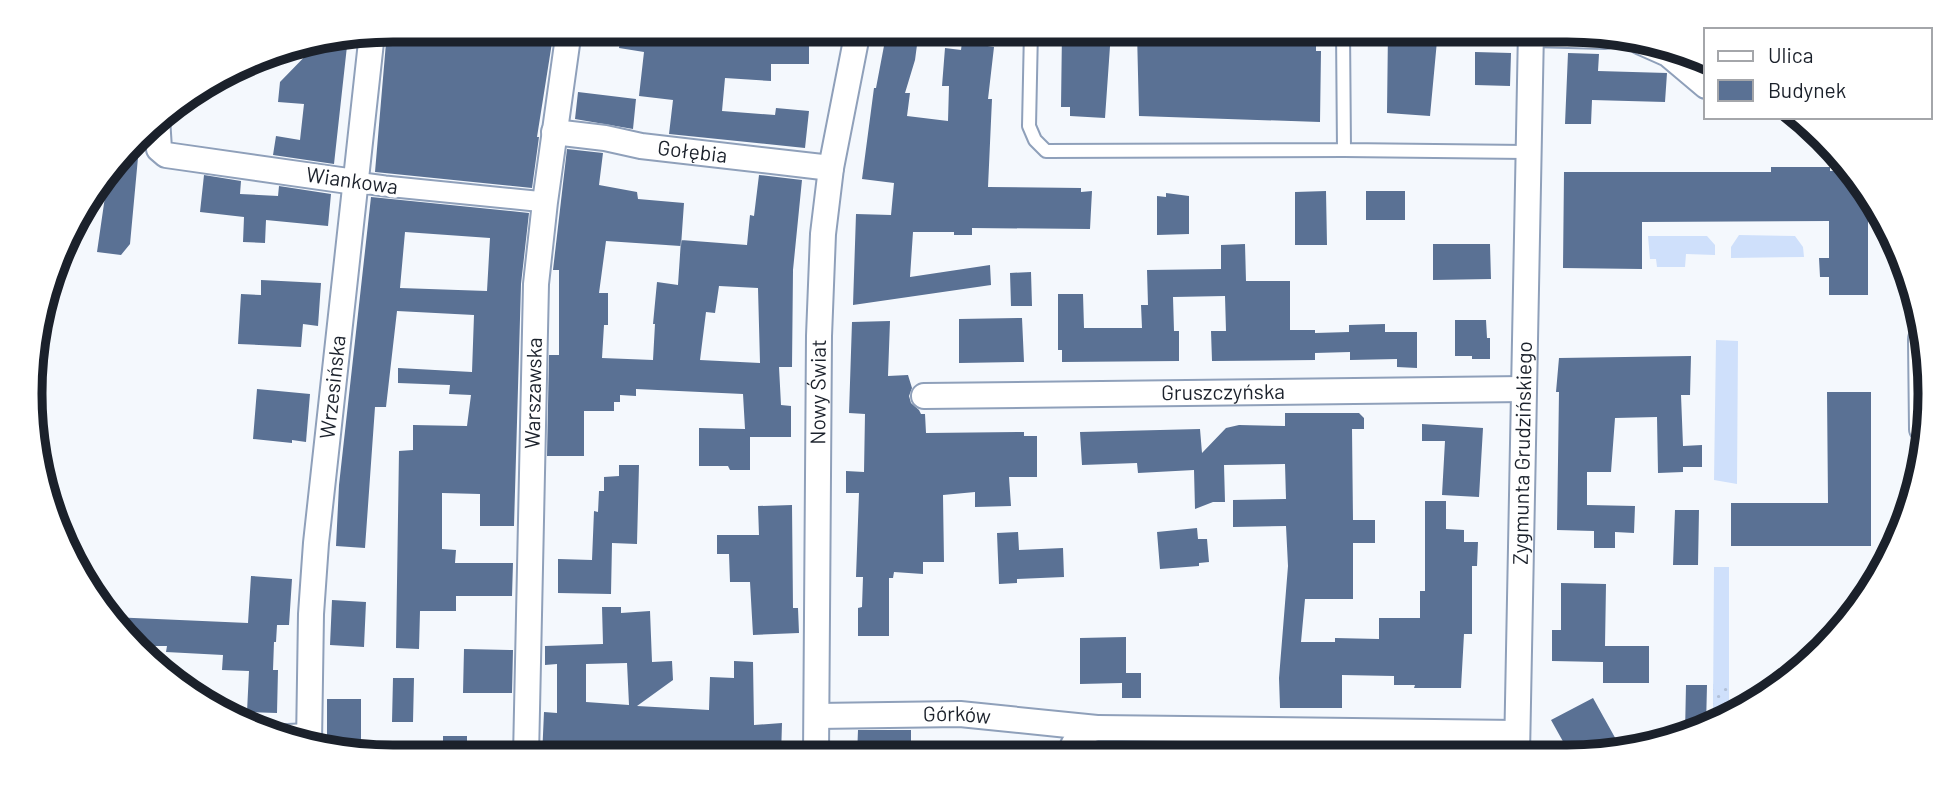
<svg xmlns="http://www.w3.org/2000/svg" width="1960" height="787" font-family="Barlow,sans-serif">
<defs>
<pattern id="park-dots" width="8" height="8" patternUnits="userSpaceOnUse" patternTransform="scale(1.75)"><rect width="8" height="8" fill="#cfe0fb"/><path d="M2 2h.1M6 6h.1" fill="none" stroke="#b1c0d7" stroke-width="1.8" stroke-linecap="round"/></pattern>
</defs>
<rect width="100%" height="100%" fill="#f4f8fd"/>
<path fill="#cfe0fb" d="M1739 235 1795 236 1803 247 1804 257 1731 258V247Z
M1648 236H1707L1715 245V255L1686 254 1685 267H1657L1656 259H1650Z
M1716 340 1738 341 1737 484 1714 480Z
M1714 567H1729V712H1713Z"/>
<path fill="url(#park-dots)" d="M1713 684H1729V712H1713Z"/>
<path fill="#5a7194" fill-rule="evenodd" d="M439 30H554L537 137H539L532 188 375 172 387 31 439 35Z
M622 30H809V64H771V81L725 78 722 111 775 115 776 108 809 111 805 148 669 134 673 100 639 96 644 52 619 48Z
M887 30H919L915 60 905 93H910L907 116 948 121 949 86H942L945 48 961 50 962 42 994 47 988 99H992L988 187 1081 188V192L1092 191 1090 229 972 228V235H954V232H913L910 277 990 265 991 285 853 305 856 214 891 215 894 183 862 179 874 88H876Z
M1388 30H1438L1430 116 1387 113Z
M1062 31 1111 32 1105 118 1070 116V107H1061Z
M1137 32 1316 37V51H1321L1320 122 1139 116Z
M348 37 334 164 273 155 276 136 300 140 304 104 278 102 280 82 317 44Z
M1475 52 1511 53 1510 86 1475 85Z
M1568 53 1599 54 1598 71 1667 73 1665 102 1592 100 1591 124H1565Z
M578 92 636 99 633 129 575 119Z
M140 136 130 244 121 255 97 252 108 176Z
M567 149 603 153 599 185 637 192 638 199 684 203 681 246 606 241 599 293H608V325H604L602 358 653 360 655 324H653L657 282 678 285 681 240 747 245 750 215 754 216 759 175 802 180 793 270 792 367H779L781 405 791 406V437H750V470H730L728 466H699V428L745 429 743 394 636 389V396L620 395V402H614V411H584V456H547L549 355H559V270H553ZM719 286 758 288 760 363 700 360 706 312 715 313Z
M1771 167H1830V171H1846L1868 201V295H1829V277H1820L1819 258H1829V221L1642 222V269L1563 268 1564 172H1771Z
M204 175 241 181 240 194 278 196 279 186 331 194 328 226 266 220 265 243 243 242 244 217 200 212Z
M1326 191 1327 245H1295V192Z
M1366 191H1405V220H1366Z
M1166 193 1189 196V234L1157 235V196L1166 197Z
M371 197 529 213 521 284 514 526H480V494L442 493V549L456 550 455 563H513L512 596H456V611H420L419 649 396 648 399 451 413 450V425L467 426 471 395 449 394 450 385 398 383V368L472 372 474 315 397 311 386 407H375L365 548 336 546 339 485ZM405 232 490 238 487 291 400 288Z
M1245 244 1246 281H1290V330H1315V333L1349 332V325L1385 324V332H1417V368L1397 367V359L1350 360V352L1315 353V360L1212 361 1211 331H1226L1225 296 1173 297 1174 331H1179V361L1062 362V350H1058V294H1083L1084 328H1142L1141 305H1148L1147 270 1221 269V245Z
M1433 244H1490L1491 279 1433 280Z
M1031 272 1032 306H1011L1010 273Z
M261 280 321 283 318 326 303 324 301 347 238 344 241 294 261 295Z
M1022 318 1024 362 959 363V319Z
M1455 320H1486L1487 338H1490V359H1472V356H1455Z
M890 321 888 376 908 375 912 388 909 396 911 403 919 410 921 414H925L926 433 1024 432V436H1037V477H1009L1011 506 975 507V492L943 495 944 562H923V574L894 572 893 578H889V636H858V608L862 607 863 577H856L859 493H846V471L864 472 865 414 849 413 852 322Z
M1691 356 1690 395H1681L1683 446 1702 445V467H1683V472L1658 473 1657 417 1615 418 1611 472H1587V505L1635 506 1634 533 1615 532V548H1594V531L1557 530 1559 392H1556L1559 358Z
M257 389 310 394 306 442 292 440V443L253 439Z
M1827 392H1871V546H1731V503H1828Z
M1285 413H1359L1364 418V429H1352L1353 520H1375V543H1353V599H1305L1301 642H1335V638L1379 639V618H1420V591H1425V501H1446V529L1464 530V542H1478L1477 566H1472V634H1464L1461 688H1414L1415 685H1394V676L1342 675V708H1280L1279 678 1288 566 1286 526 1233 527V500L1286 499 1285 464 1224 465 1225 502H1213L1195 509 1194 470 1138 473 1137 463 1082 465 1080 432 1200 429 1202 453 1226 428 1239 425 1285 426Z
M1422 424 1483 428 1479 497 1442 495 1445 441H1422Z
M619 465H639L637 544 612 543 611 594 558 593V559L592 560 594 511 598 512 599 491H604V477L619 476Z
M792 505 793 608H798L799 633 753 635 750 582H730L729 554H717V535H759L758 506Z
M1675 510H1699L1698 565H1673Z
M1197 528 1198 539H1207L1209 562 1199 563V566L1160 569 1157 532Z
M1018 532 1019 550 1063 548 1064 577 1017 579V583L999 584 997 533Z
M251 576 292 579 289 625H277L276 642H274L273 670H278L277 713 247 712 249 671 222 670 223 655 166 652 167 646H138L111 617 248 623Z
M1561 583 1606 584 1605 646H1649V683H1603V662L1552 661V630H1561Z
M332 600 366 602 364 647 330 645Z
M602 607H621V613L650 611 652 662 672 661 673 680 637 706 709 710 710 677 734 678V661L753 662 754 725 782 723 781 756H712L713 744 676 743V757H640V754L566 750V757H542L544 712 557 713V664L545 665V646L603 644ZM627 663 629 705 586 702V664Z
M1126 637V673H1141V698H1122V683L1080 684V638Z
M464 649 513 650 512 693H463Z
M393 678H414L413 722H392Z
M1686 685H1707L1706 726 1685 733Z
M1593 698 1623 752 1614 754H1570L1551 720Z
M327 699H361V752L327 746Z
M858 730H911V748H896V756H857Z
M443 736H467V753L443 754Z"/>
<g fill="none" stroke-linecap="round" stroke-linejoin="round">
<g stroke="#8fa0ba" stroke-width="16">
<path id="service" d="M1031 30 1029 126 1035 140 1046 151 1344 150 1528 152
M1343 30 1344 150
M266 732 309 730"/>
</g>
<g stroke="#8fa0ba" stroke-width="23">
<path id="pedestrian" d="M355 182 385 186 545 202"/>
</g>
<g stroke="#8fa0ba" stroke-width="28">
<g id="minor">
<path d="M1531 34 1605 36"/>
<path d="M1641 42 1668 54 1706 86"/>
<path d="M157 118 159 149 166 155 355 182"/>
<path id="s1" d="M554 132 605 138 641 146 831 168"/>
<path d="M1921 339 1922 429"/>
<path id="s2" d="M924 396 1524 389"/>
<path id="s3" d="M817 716 960 714 1097 728"/>
<path id="s4" d="M309 743 311 614 316 543 372 33"/>
<path id="s5" d="M1517 754 1531 30"/>
<path d="M1069 755C1074 740 1081 731 1098 728L1517 733"/>
<path id="s6" d="M816 756 819 336 823 234 831 168 858 30"/>
<path id="s7" d="M526 757 536 284 545 202 569 30"/>
</g>
</g>
<use href="#service" stroke="#fff" stroke-width="12"/>
<use href="#pedestrian" stroke="#fff" stroke-width="19"/>
<use href="#minor" stroke="#fff" stroke-width="24"/>
</g>
<g text-anchor="middle" stroke-width="7" stroke-linejoin="round" paint-order="stroke">
<g font-size="21" fill="#1b212b" stroke="#fff">
<text dy="7" stroke="none"><textPath href="#s1" startOffset="140">Gołębia</textPath></text>
<text transform="translate(352 181) rotate(8)" y="7">Wiankowa</text>
<text dy="7" stroke="none"><textPath href="#s4" startOffset="357">Wrzesińska</textPath></text>
<text dy="7" stroke="none"><textPath href="#s6" startOffset="364">Nowy Świat</textPath></text>
<text dy="7" stroke="none"><textPath href="#s7" startOffset="364">Warszawska</textPath></text>
<text dy="7" stroke="none"><textPath href="#s2" startOffset="299">Gruszczyńska</textPath></text>
<text dy="7" stroke="none"><textPath href="#s5" startOffset="301">Zygmunta Grudzińskiego</textPath></text>
<text dy="7" stroke="none"><textPath href="#s3" startOffset="140">Górków</textPath></text>
</g>
</g>
<path d="M0 0H1960V787H0ZM393 42H1567A351 351 0 0 1 1918 393V394A351 351 0 0 1 1567 745H393A351 351 0 0 1 42 394V393A351 351 0 0 1 393 42Z" fill="#fff" fill-rule="evenodd"/>
<path fill="none" stroke="#1b212b" stroke-width="9" d="M393 42H1567A351 351 0 0 1 1918 393V394A351 351 0 0 1 1567 745H393A351 351 0 0 1 42 394V393A351 351 0 0 1 393 42Z"/>
<rect x="1704" y="28" width="228" height="91" fill="#ffffff" stroke="#a4a6aa" stroke-width="2"/>
<rect x="1718" y="51" width="35" height="10" fill="#ffffff" stroke="#a4a6aa" stroke-width="2"/>
<text x="1768" y="63" font-size="21" fill="#1b212b">Ulica</text>
<rect x="1718" y="80" width="35" height="21" fill="#5a7194" stroke="#a4a6aa" stroke-width="2"/>
<text x="1768" y="98" font-size="21" fill="#1b212b">Budynek</text>
</svg>
